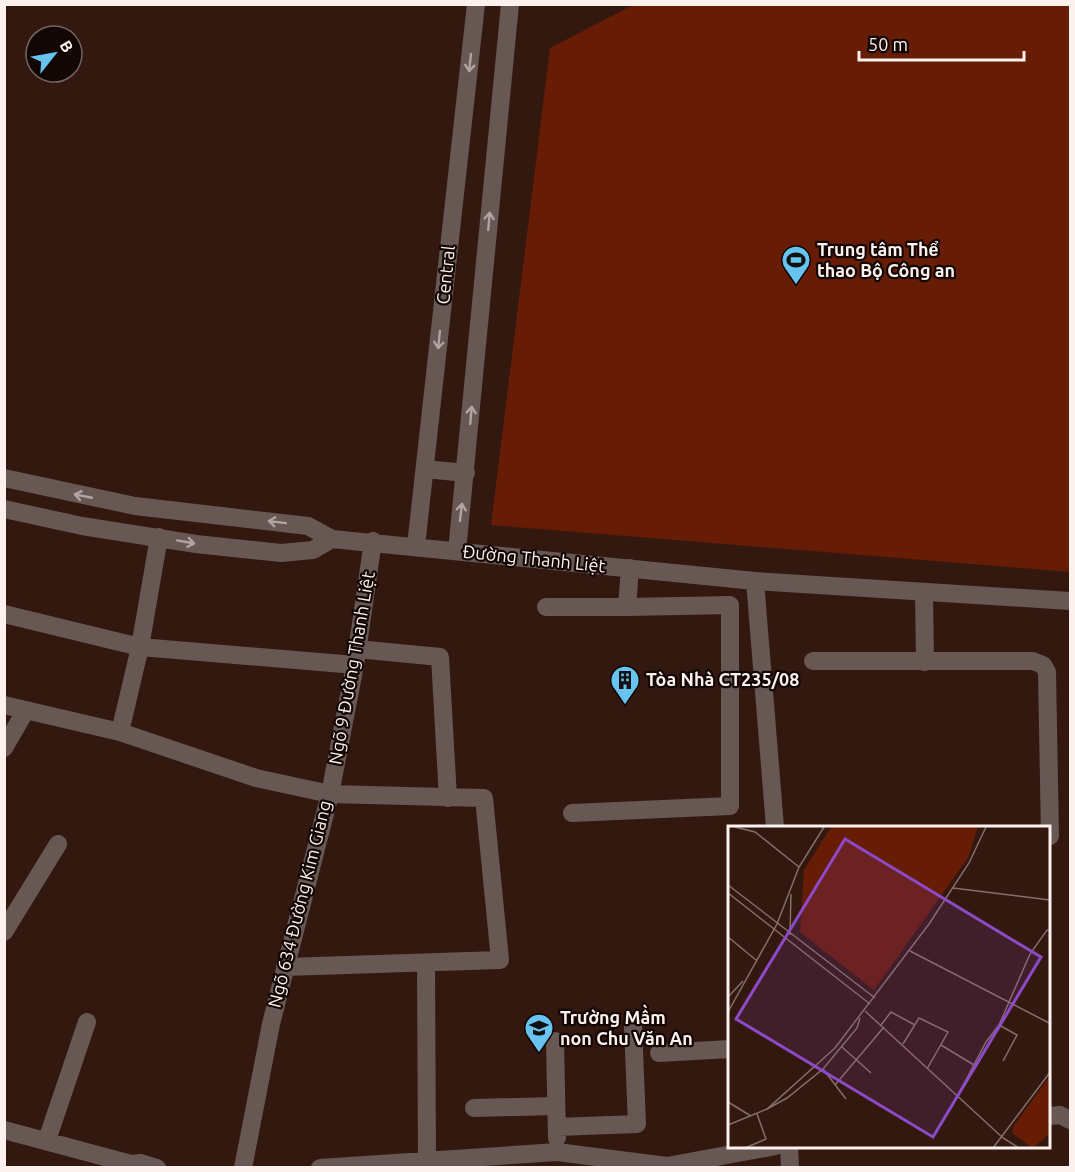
<svg xmlns="http://www.w3.org/2000/svg" width="1075" height="1172" font-family="Ubuntu,sans-serif">
<rect width="100%" height="100%" fill="#331810"/>
<path fill="#671c06" d="M633 5H1070V572L491 525 550 48Z"/>
<g fill="none" stroke-linecap="round" stroke-linejoin="round">
<path stroke="#675854" stroke-width="18" d="M425 469 466 473
M4 478 135 506 308 526 332 539 755 581 1070 601
M4 509 82 526 196 544 281 553 313 550 332 539
M416 546 476 4
M457 551 510 4
M755 581 775 827
M924 593 925 662
M546 607H627
M4 614 140 647 355 665
M357 649 440 657 448 798
M813 661H1033L1043 665 1047 672 1050 836
M4 705 120 732 256 778 330 794 484 798 500 960 285 967
M120 732 140 647 159 537
M4 748 26 710
M572 813 730 806V605L627 607 630 568
M4 932 58 844
M426 964 427 1161
M555 1041 557 1138
M659 1053 730 1049
M474 1108 556 1106
M1050 1116 1060 1115 1070 1120
M557 1127 637 1124 633 1026
M4 1130 131 1164 141 1163 157 1168
M47 1140 87 1022
M789 1146 790 1168
M243 1168 271 1024 330 794 355 665 373 541
M320 1168 557 1152 667 1166 776 1146"/>
</g>
<defs><path id="oneway-shaft" d="M-6 0H5M1.5-3L5.5 0L1.5 3" fill="none" stroke-width="1.6" stroke-linecap="round" stroke-linejoin="round" transform="scale(1.5)"/></defs>
<g stroke="#b2a4a1">
<use href="#oneway-shaft" transform="translate(470 63) rotate(96)"/>
<use href="#oneway-shaft" transform="translate(489 221) rotate(-85)"/>
<use href="#oneway-shaft" transform="translate(439 340) rotate(96)"/>
<use href="#oneway-shaft" transform="translate(471 415) rotate(-85)"/>
<use href="#oneway-shaft" transform="translate(83 496) rotate(-169)"/>
<use href="#oneway-shaft" transform="translate(461 512) rotate(-83)"/>
<use href="#oneway-shaft" transform="translate(277 522) rotate(-173)"/>
<use href="#oneway-shaft" transform="translate(186 542) rotate(10)"/>
</g>
<defs>
<g id="stadium-pin" transform="scale(1.5)"><path d="M0 17L-7.5 6A9.5 9.5 0 1 1 7.5 6Z" fill="#67c4f0" stroke="#120704"/><path d="M0-5a6.5 5 0 1 0 0 10a6.5 5 0 1 0 0-10ZM-3.5-1.8h7v3.6h-7Z" fill="#111"/></g>
<g id="building-pin" transform="scale(1.5)"><path d="M0 17L-7.5 6A9.5 9.5 0 1 1 7.5 6Z" fill="#67c4f0" stroke="#120704"/><path d="M-4-6H4V6H1V3H-1V6H-4ZM-2.5-4.3h1.7v1.8h-1.7ZM.8-4.3h1.7v1.8H.8ZM-2.5-1h1.7V.8h-1.7ZM.8-1h1.7V.8H.8Z" fill="#111"/></g>
<g id="school-pin" transform="scale(1.5)"><path d="M0 17L-7.5 6A9.5 9.5 0 1 1 7.5 6Z" fill="#67c4f0" stroke="#120704"/><path d="M0-5L7-2L0 1L-7-2ZM-4 1L0 2.5L4 1V4Q0 6-4 4Z" fill="#111"/></g>
</defs>
<g fill-rule="evenodd">
<use href="#stadium-pin" x="796" y="260"/>
<use href="#building-pin" x="625" y="680"/>
<use href="#school-pin" x="539" y="1028"/>
</g>
<g text-anchor="middle" stroke-width="4.5" stroke-linejoin="round" paint-order="stroke">
<g font-size="18" font-weight="bold" fill="#fdf1ee" stroke="#120704" text-anchor="start">
<text x="817" y="256">Trung tâm Thể<tspan x="817" dy="21">thao Bộ Công an</tspan></text>
<text x="646" y="686">Tòa Nhà CT235/08</text>
<text x="560" y="1024">Trường Mầm<tspan x="560" dy="21">non Chu Văn An</tspan></text>
</g>
<g font-size="18" fill="#fdf1ee" stroke="#120704">
<text transform="translate(446 275) rotate(-84)" y="6">Central</text>
<text transform="translate(534 559) rotate(6)" y="6">Đường Thanh Liệt</text>
<text transform="translate(352 668) rotate(-80)" y="6">Ngõ 9 Đường Thanh Liệt</text>
<text transform="translate(300 904) rotate(-76)" y="6">Ngõ 634 Đường Kim Giang</text>
</g>
</g>
<g transform="translate(728 826)">
<rect width="322" height="322" fill="#331810"/>
<path d="M103 1H250L240 32 146 164 72 106 76 44ZM322 250V307L305 322 285 308V301Z" fill="#671c06"/>
<path fill="none" stroke="#846f69" stroke-width="1.5" d="M7 1 27 6 71 41M0 59 147 172M225 62 322 74M0 67 142 178M62 109 63 68M0 111 28 134M182 125 323 198M0 171 15 155M137 185 275 312 291 322M0 186 49 98 71 41 96 1M153 199 163 186 187 199M271 199 289 209 275 235M175 218 191 192 220 206 199 243M213 219 246 239M114 221 143 247M95 243 118 273M107 259 156 201M229 271 258 216 271 199 302 128 319 104 323 105M0 276 23 290M39 283 59 272 95 243 129 202 132 192M0 299 39 283 107 222 201 98 241 37 258 1M17 322 38 313 29 288M265 322 323 245"/>
<path fill="#8e4ac6" fill-opacity="0.15" stroke="#8e4ac6" stroke-width="3" d="M117 13 313 131 205 311 8 193Z"/>
<rect width="322" height="322" fill="none" stroke="#fdf1ee" stroke-width="3"/>
</g>
<rect width="1075" height="1172" fill="none" stroke="#fdf1ee" stroke-width="12"/>
<g transform="translate(54 54) rotate(59)"><circle r="28" fill="#120704" stroke="#706562" stroke-width="1.5"/>
<path d="M0-4.5L10 22L0 15L-10 22Z" fill="#67c4f0"/>
<text y="-9" font-size="16" font-weight="bold" text-anchor="middle" fill="#fdf1ee">B</text>
</g>
<path d="M859 51v9h165v-9" fill="none" stroke="#fdf1ee" stroke-width="3"/>
<text x="868" y="51" font-size="18" fill="#fdf1ee" stroke="#120704" stroke-width="4.5" paint-order="stroke">50 m</text>
</svg>
